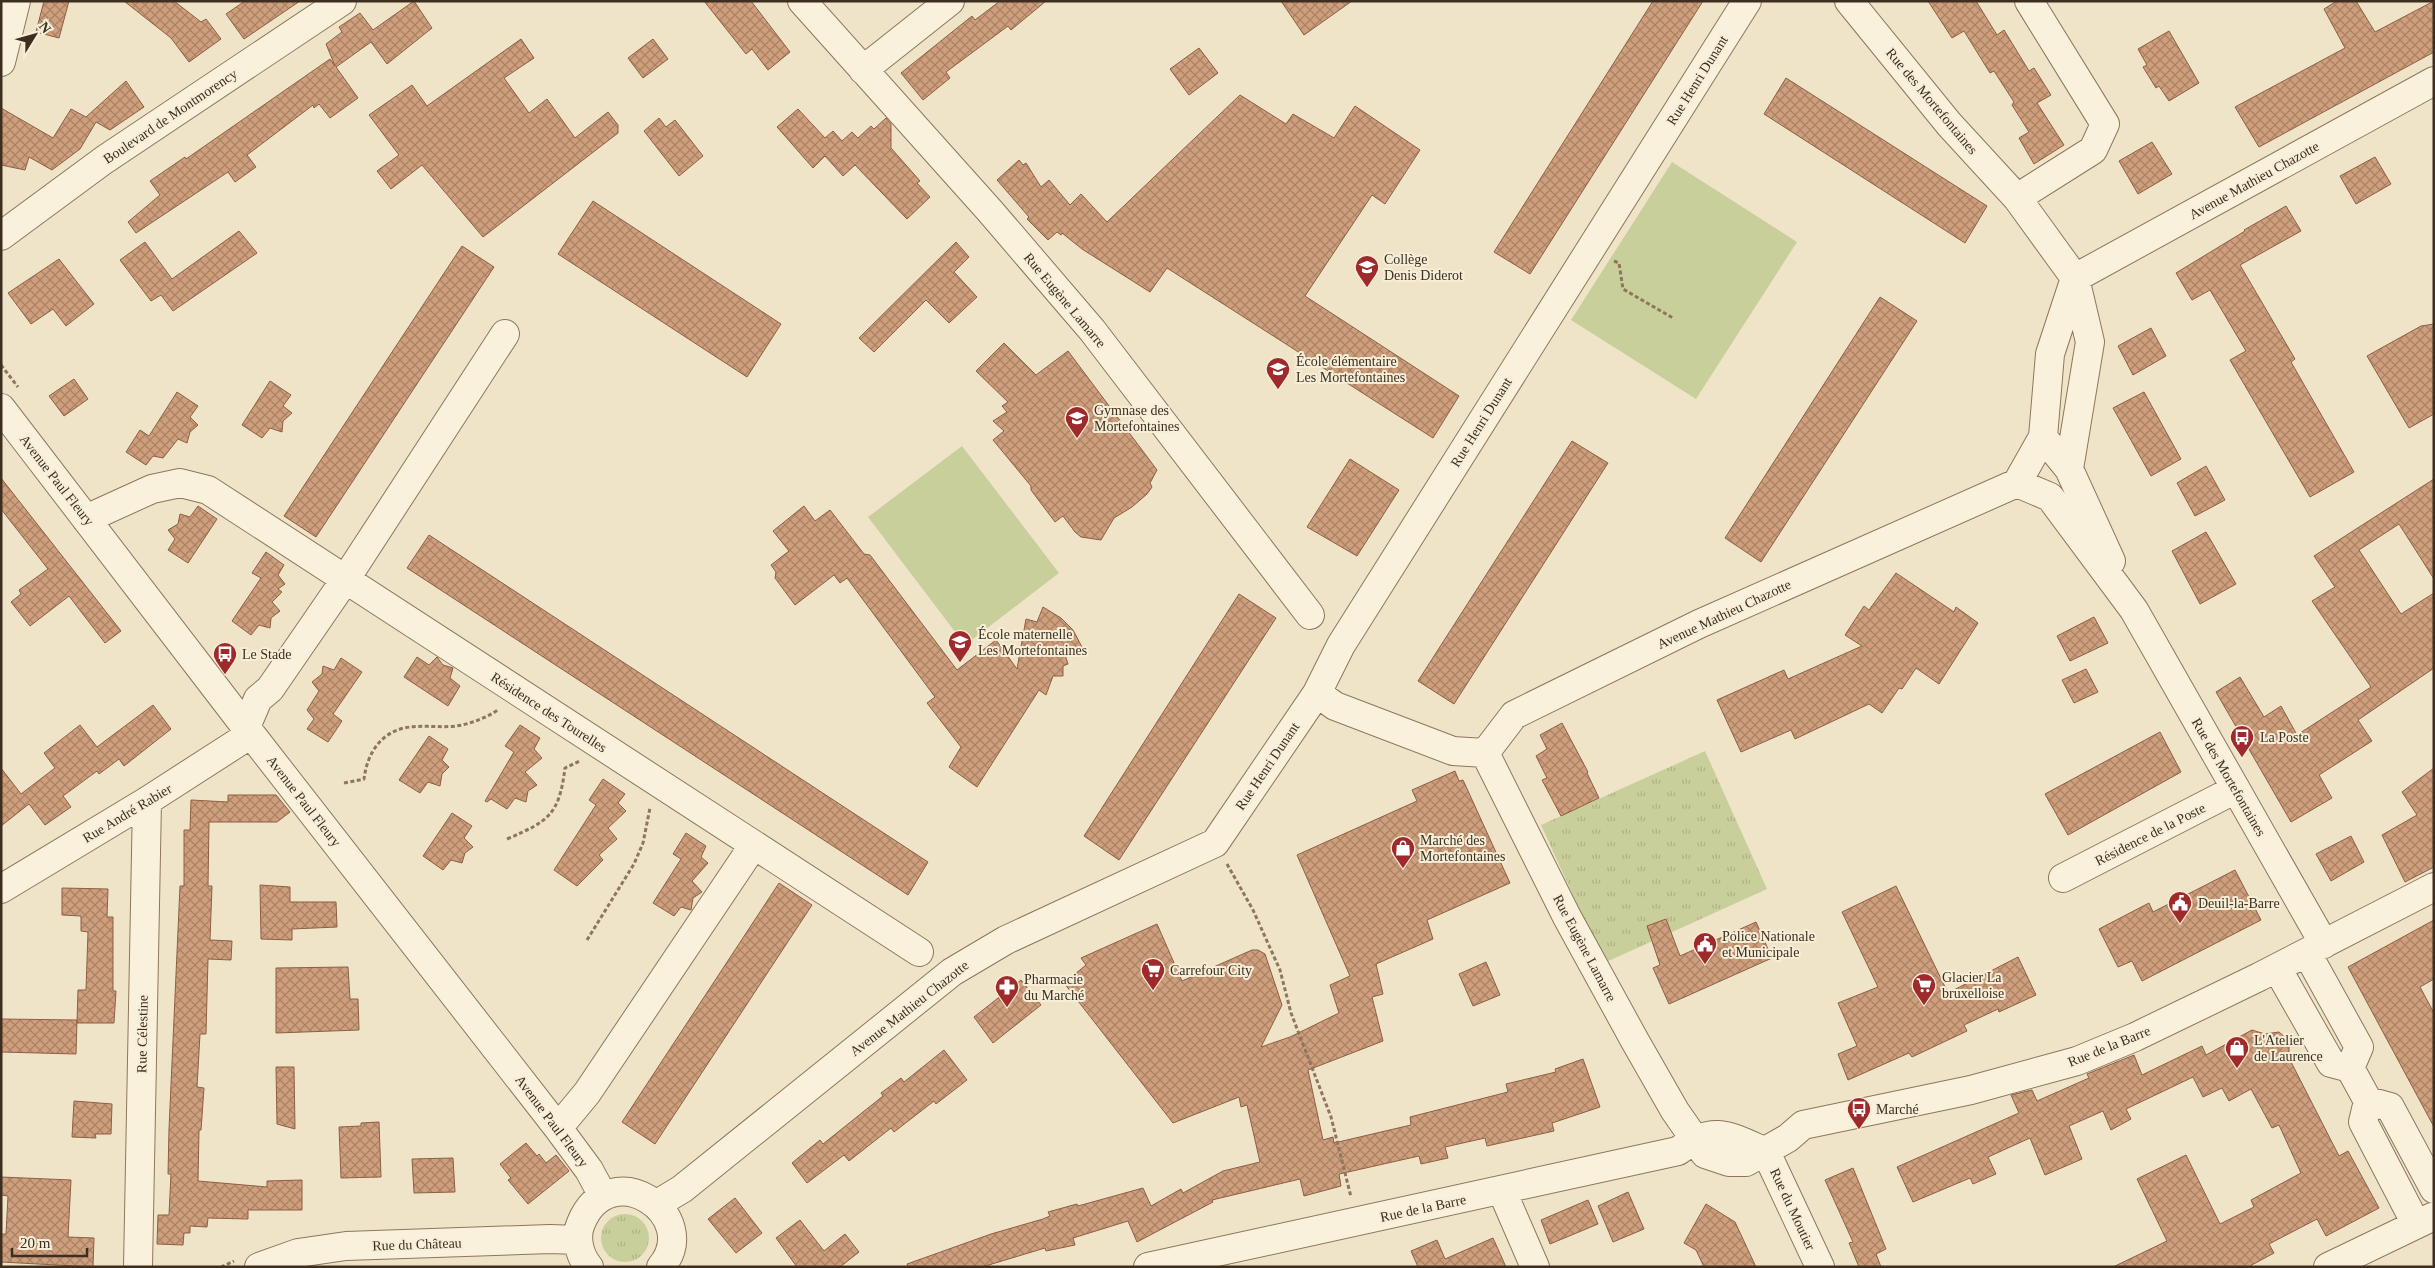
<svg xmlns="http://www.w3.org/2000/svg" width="2435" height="1268" font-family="'Times New Roman',serif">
<defs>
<pattern id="grass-tufts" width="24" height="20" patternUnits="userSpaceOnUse" patternTransform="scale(1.25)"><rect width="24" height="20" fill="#c9cf9b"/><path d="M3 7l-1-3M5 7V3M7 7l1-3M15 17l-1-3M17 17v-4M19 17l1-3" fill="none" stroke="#aeb285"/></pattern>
<pattern id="building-cross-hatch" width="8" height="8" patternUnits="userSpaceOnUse" patternTransform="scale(1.25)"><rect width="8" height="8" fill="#cf9f7d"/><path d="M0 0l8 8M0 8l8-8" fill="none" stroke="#a98266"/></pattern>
</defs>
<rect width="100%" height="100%" fill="#f0e4c8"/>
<path fill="url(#grass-tufts)" d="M1705 751 1767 889 1604 963 1541 825Z
M601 1238a24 24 0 1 1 48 0a24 24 0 1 1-48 0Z"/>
<path fill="#c9cf9b" d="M1672 162 1797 242 1696 399 1571 320Z
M962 446 1059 573 965 645 868 517Z"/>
<path fill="url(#building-cross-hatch)" stroke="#8d5f41" d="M44 1H69L59 38 36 32Z
M124 1H174L201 22 206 19 221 39 189 62 171 38Z
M245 1H300L244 39 226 14Z
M414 1 432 28 387 64 371 42 336 67 358 98 330 118 319 104 314 108 313 105 247 155 256 167 235 182 228 172 136 233 128 222 160 195 150 181 185 157 186 159 330 59 335 66 326 44 342 32 339 27 360 13 373 30Z
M704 1H751L790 52 768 70 752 49 746 54Z
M1000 1H1046L1011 30 1008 26 946 72 950 78 923 100 901 73 972 16 975 20Z
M1281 1H1352L1304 35Z
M1653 1H1703L1530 274 1494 252Z
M1928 1H1976L1997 35 2004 30 2029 71 2034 68 2051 95 2037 103 2064 145 2034 164 2019 138 2029 132 2012 105 2014 102 1994 71 1990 73 1964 31 1952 38Z
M2337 1H2356L2375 32 2434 1V52L2259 147 2235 107 2345 48 2324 9Z
M2169 31 2199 83 2169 101 2159 86 2156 88 2143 67 2147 65 2138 49Z
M521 39 534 58 504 78 529 113 547 99 575 138 608 112 618 125V133L483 237 422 165 391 189 377 171 399 155 369 115 412 85 427 106Z
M653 39 668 59 643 78 628 58Z
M1199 48 1218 73 1189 95 1170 69Z
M1786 78 1987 206 1965 243 1764 114Z
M126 81 144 107 110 130 96 122 80 149 52 170 29 157 25 170 1 165V108L53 138 71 109 86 117Z
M1240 95 1286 124 1293 114 1334 138 1355 106 1420 150 1385 204 1372 195 1305 296 1459 396 1433 438 1167 268 1150 292 1082 249 1062 233 1061 235 1057 232 1048 240 1027 219 1029 217 997 180 1019 160 1023 165 1026 163 1041 187 1049 180 1070 205 1081 194 1107 222Z
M798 109 825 138 833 131 842 141 852 132 858 138 871 126 874 129 886 118 891 124V148L920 181 917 183 930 197 907 219 855 165 843 176 825 156 813 168 777 127Z
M659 118 666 127 675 120 703 156 679 176 644 131Z
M2152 142 2172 174 2138 194 2119 161Z
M2375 157 2391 184 2356 204 2340 176Z
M593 201 781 324 747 377 558 254Z
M2286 206 2301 231 2240 265 2295 359 2291 362 2354 472 2310 497 2230 360 2246 351 2210 290 2192 300 2176 273 2245 231 2244 230Z
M239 231 257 253 173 311 161 295 151 301 120 260 145 242 172 279Z
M956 242 969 257 954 272 977 297 949 323 926 300 874 352 859 338Z
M462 246 494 267 316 537 284 516Z
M59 259 94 304 66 326 53 309 31 324 8 293Z
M1880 297 1917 321 1761 562 1725 538Z
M2434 324V414L2409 428 2367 356 2421 326Z
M2151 328 2166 356 2133 375 2118 346Z
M1004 343 1036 375 1068 351 1157 470 1150 483 1152 487 1147 494 1132 507 1114 518 1101 540 1081 537 1075 532 1063 516 1055 522 1031 490V486L993 440 1004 431 993 421 1007 412 1002 406 1008 402 976 371Z
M74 379 88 399 64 416 49 396Z
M270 381 291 395 283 406 292 413 283 421 282 432 270 428 262 438 242 425Z
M177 392 198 406 190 417 198 425 190 432 187 443 178 439 163 458 153 456 146 465 126 452 140 430 149 436Z
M2144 392 2181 459 2151 476 2113 408Z
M1572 441 1608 463 1454 704 1418 681Z
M1350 459 1399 490 1357 556 1307 527Z
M2206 466 2225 500 2195 516 2177 483Z
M1 478 121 631 105 643 69 596 30 626 11 602 21 594 19 590 48 569 1 509Z
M2434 479V579L2399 524 2359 550 2401 614 2434 593V668L2358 720 2372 741 2319 775 2332 798 2291 822 2216 692 2240 677 2264 717 2281 706 2297 735 2371 687 2312 601 2335 587 2314 556Z
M198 506 217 519 188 563 168 550 175 539 168 530 178 524 180 514 190 517Z
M804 506 815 521 830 510 864 554 870 555 957 670 996 640 1017 669 1026 619 1037 622 1043 607 1061 618 1073 630 1082 647 1065 655 1068 664 1063 666V676H1053L1046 695 1039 690 977 787 949 767 961 747 927 703 935 697 847 578 840 583 834 575 795 605 775 578 776 572 771 565 789 551 773 531Z
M2206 532 2236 584 2200 604 2172 551Z
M429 535 928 862 908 895 407 568Z
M266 552 284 565 278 575 285 584 278 589 282 592 272 602 280 611 271 618 270 628 259 625 251 635 232 621 261 578 252 573Z
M1896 573 1954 612 1956 607 1978 623 1939 684 1916 668 1902 689 1899 688 1882 713 1869 704 1795 739 1791 730 1741 752 1717 700 1784 670 1788 679 1862 646 1845 635 1864 606 1869 610Z
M1239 594 1276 618 1119 860 1084 836Z
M2094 617 2108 643 2070 661 2057 636Z
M417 657 429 665 437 657 443 665 453 668 450 678 460 686 448 706 404 677Z
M341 658 362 672 333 714 342 721 328 742 307 729 314 719 307 710 319 691 312 682 322 674 323 666 334 670Z
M2086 669 2098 692 2074 703 2062 680Z
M153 705 171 729 124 766 119 759 99 774 97 771 63 796 71 807 45 825 29 804 1 826V768L21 794 55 768 44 753 80 725 97 747Z
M1562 723 1588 772 1587 773 1599 798 1561 816 1542 780 1547 778 1536 756 1547 749 1540 735Z
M520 725 540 738 534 749 542 758 525 772 537 785 528 791 526 802 515 798 507 809 491 799 487 802 485 801 514 752 505 746Z
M2160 732 2181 772 2068 835 2045 794Z
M429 736 448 749 442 760 449 767 442 774 440 786 428 782 420 793 399 780Z
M2434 768V867L2405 882 2382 835 2417 815 2402 792Z
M1455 771 1459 781 1463 780 1510 883 1427 920 1433 939 1376 964 1383 994 1372 997 1383 1041 1308 1070 1323 1140 1333 1137 1334 1143 1411 1125 1410 1117 1508 1092 1506 1084 1556 1072 1555 1069 1583 1059 1600 1107 1552 1123 1554 1131 1487 1146 1485 1138 1445 1147 1448 1158 1421 1164 1419 1156 1339 1174 1341 1186 1304 1196 1300 1179 1212 1200 1213 1202 1137 1242 1128 1221 1073 1238 1075 1245 1046 1251 1045 1248 982 1267H908L907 1264 991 1234 1043 1219 1050 1216 1048 1212 1077 1204 1078 1206 1143 1188 1151 1206 1181 1189 1183 1193 1223 1171 1260 1162 1247 1105 1241 1107 1239 1097 1173 1123 1064 983 1086 965 1081 958 1157 924 1182 981 1252 950H1258L1265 954 1282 1005 1261 1047 1290 1037 1339 1013 1330 985 1350 976 1297 855 1417 801 1412 790Z
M603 779 625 794 618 803 626 811 608 828 617 839 599 855 603 860 577 886 554 870 596 805 589 800Z
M228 795H276L290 812 277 822H209L208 886H212L210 940 232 941 231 960 208 959 206 1034H200L197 1087 204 1088 201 1130H199L198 1181 267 1187V1181L302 1180V1210H248V1219L208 1218 207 1227 190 1226V1233H184L183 1245 157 1244 158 1215H169L171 1174H168L169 1129 180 886H184V830H190L191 800 228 802Z
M452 813 472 826 464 838 473 847 465 853 462 863 451 860 443 870 423 856Z
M686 833 706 846 701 857 708 863 692 881 702 892 693 898 691 910 681 907 674 916 653 903 681 859 673 854Z
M2351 836 2364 862 2331 881 2316 854Z
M2235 870 2261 920 2142 981 2132 961 2118 967 2099 929 2149 903 2153 912Z
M779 883 812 905 655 1144 622 1122Z
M260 885 290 887V902H336L337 927 292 929V940L261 939Z
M1896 886 1948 993 2018 957 2036 995 1999 1012 1998 1009 1964 1025 1967 1031 1912 1057 1909 1053 1848 1080 1838 1054 1857 1046 1838 1003 1878 987 1842 912Z
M62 888 108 889 107 917H113V991H116L114 1023H77L78 990H86L88 932 81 931V916L62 915Z
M1666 919 1680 956 1756 922 1772 958 1669 1004 1653 968 1660 965 1647 926Z
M2434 920V979L2420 987 2434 1013V1127L2348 967Z
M1486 962 1500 995 1473 1006 1459 974Z
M348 967 350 999H358L359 1030 276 1033V968Z
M1021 980 1041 1005 993 1043 974 1017Z
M1 1019 77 1020 76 1054 1 1052Z
M2252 1030 2265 1034 2279 1032 2286 1038 2289 1043V1058L2339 1156 2348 1151 2379 1208 2326 1236 2317 1219 2269 1244 2274 1253 2248 1267H2113L2167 1241 2137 1179 2186 1155 2220 1224 2254 1207 2251 1200 2301 1173 2279 1125 2272 1128 2251 1089 2229 1101 2222 1088 2203 1097 2193 1077 2126 1109 2131 1119 2111 1130 2103 1111 2069 1126 2082 1159 2045 1175 2030 1138 1988 1157 1996 1174 1973 1184 1970 1178 1913 1202 1897 1167 2019 1113 2011 1095 2032 1090 2037 1101 2089 1078 2087 1074 2134 1055 2142 1075 2202 1046 2206 1055Z
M944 1050 967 1080 936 1104 934 1101 894 1132 891 1128 849 1161 844 1155 807 1183 792 1163 820 1140 823 1144 883 1096 881 1093 901 1078 904 1082Z
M276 1067H294L295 1129 277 1124Z
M74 1101 112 1104 111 1134H95L96 1138 72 1137Z
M379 1122 381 1177 341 1178 339 1127 361 1126V1123Z
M526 1143 537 1156 539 1154 546 1163 556 1155 569 1171 528 1204 508 1180 511 1178 500 1164Z
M453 1158 455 1192 414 1193 412 1159Z
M1853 1168 1886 1249 1876 1254 1881 1267H1859L1849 1243 1853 1242 1825 1180Z
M1 1177 71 1180 68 1237 94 1238 93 1267 1 1262V1234H6L8 1196 1 1195Z
M1628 1192 1644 1229 1613 1242 1598 1206Z
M735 1198 762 1233 736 1253 708 1219Z
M1588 1200 1598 1224 1550 1244 1541 1220Z
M1706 1204 1735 1222 1756 1267H1704L1696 1250 1684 1243Z
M800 1220 824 1251 845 1234 859 1252 840 1267H797L776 1238Z
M1493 1238 1506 1267H1418L1411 1251 1437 1240 1445 1259Z"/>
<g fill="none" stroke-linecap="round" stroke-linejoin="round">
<g stroke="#8d765c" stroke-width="30">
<path id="minor" d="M802 1 990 211 1092 330 1310 615
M1849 1 1949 124 2017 198 2075 278 2090 342 2069 469 2043 437 2050 354 2075 278 2434 81
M1 62 16 1
M863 70 950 1
M2017 198 2093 150 2105 124 2029 1
M1 236 104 160 342 1
M1 408 251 734 558 1128 589 1170 603 1196
M2069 469 2111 561
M2017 483 2050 497 2134 610 2324 944
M86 519 152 489 180 483 208 490 919 952
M1317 693 1335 706 1453 751 1485 753
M246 727 258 699 270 689 345 580 505 334
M1485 753 1567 917 1635 1041 1675 1111 1705 1154 1729 1162H1746L1788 1138 1803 1125 1971 1090 2077 1061 2135 1037 2259 977 2434 887
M1485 753 1514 715 1699 624 2017 483 2043 437
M2063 878 2236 789
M1 889 147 801 251 734
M2307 953 2359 1047 2350 1068
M2277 968 2331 1063 2350 1068 2368 1101 2363 1122 2416 1224
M2368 1101 2390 1107 2434 1189
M558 1128 587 1093 753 846
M1502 1191 1535 1267
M657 1204 682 1189 952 972 1006 940 1215 843 1317 693 1341 645 1747 1
M138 1267 147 801
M259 1267 298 1253 346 1246 550 1239 578 1240
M589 1267C579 1255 575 1237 581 1223 610 1153 704 1215 661 1267
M1148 1267 1678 1151C1713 1124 1730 1136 1766 1152L1820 1267
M2328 1267 2432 1217"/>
</g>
<path stroke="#8d765c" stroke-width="3" stroke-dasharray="4 2.5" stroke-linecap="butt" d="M1614 261 1619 263 1623 289 1673 318
M1 365 18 387
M344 783 364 779C367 755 379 734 404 728 423 724 444 729 462 725 475 722 487 717 498 710
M507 839C549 821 559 815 565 768L580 761
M1227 864 1253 910 1280 970 1291 1013 1331 1117 1351 1197
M587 940 634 864 643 843 650 808
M221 1267 234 1261"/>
<use href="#minor" stroke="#faf1dc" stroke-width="28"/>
</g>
<defs>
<g id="school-pin" transform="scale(1.25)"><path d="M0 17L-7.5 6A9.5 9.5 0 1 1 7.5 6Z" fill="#9e2a2b" stroke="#f7eed8"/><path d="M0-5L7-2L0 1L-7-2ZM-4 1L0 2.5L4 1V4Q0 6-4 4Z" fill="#fff"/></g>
<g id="bus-pin" transform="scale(1.25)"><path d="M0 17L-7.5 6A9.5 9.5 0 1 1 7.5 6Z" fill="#9e2a2b" stroke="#f7eed8"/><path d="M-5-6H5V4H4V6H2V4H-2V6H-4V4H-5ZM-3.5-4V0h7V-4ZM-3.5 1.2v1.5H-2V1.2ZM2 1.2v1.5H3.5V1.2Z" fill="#fff"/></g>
<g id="shop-pin" transform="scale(1.25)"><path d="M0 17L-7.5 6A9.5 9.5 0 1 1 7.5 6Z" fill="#9e2a2b" stroke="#f7eed8"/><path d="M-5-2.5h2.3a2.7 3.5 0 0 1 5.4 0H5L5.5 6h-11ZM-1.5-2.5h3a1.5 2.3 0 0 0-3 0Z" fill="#fff"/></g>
<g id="civic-pin" transform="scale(1.25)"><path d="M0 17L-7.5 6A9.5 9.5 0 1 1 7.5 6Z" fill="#9e2a2b" stroke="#f7eed8"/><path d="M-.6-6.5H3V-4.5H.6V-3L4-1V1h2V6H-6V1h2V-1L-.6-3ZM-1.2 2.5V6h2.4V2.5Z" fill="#fff"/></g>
<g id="supermarket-pin" transform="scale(1.25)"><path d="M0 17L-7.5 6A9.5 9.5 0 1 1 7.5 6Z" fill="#9e2a2b" stroke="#f7eed8"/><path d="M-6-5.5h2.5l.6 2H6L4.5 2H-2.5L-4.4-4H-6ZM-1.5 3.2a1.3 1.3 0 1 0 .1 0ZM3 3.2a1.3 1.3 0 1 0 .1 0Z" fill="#fff"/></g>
<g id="pharmacy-pin" transform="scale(1.25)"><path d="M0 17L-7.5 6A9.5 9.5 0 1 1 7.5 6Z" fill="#9e2a2b" stroke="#f7eed8"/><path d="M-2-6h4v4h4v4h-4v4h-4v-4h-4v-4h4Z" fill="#fff"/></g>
</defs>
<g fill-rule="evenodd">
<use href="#school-pin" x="1367" y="267"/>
<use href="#school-pin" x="1278" y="369"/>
<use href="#school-pin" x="1077" y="418"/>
<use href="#school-pin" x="960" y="642"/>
<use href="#bus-pin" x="225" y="654"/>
<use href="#bus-pin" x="2242" y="737"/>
<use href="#shop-pin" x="1403" y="848"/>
<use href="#civic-pin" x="2180" y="903"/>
<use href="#civic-pin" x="1705" y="944"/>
<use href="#supermarket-pin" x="1153" y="970"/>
<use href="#supermarket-pin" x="1924" y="985"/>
<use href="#pharmacy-pin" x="1007" y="987"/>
<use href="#shop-pin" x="2237" y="1048"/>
<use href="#bus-pin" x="1859" y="1109"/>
</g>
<g text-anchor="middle" stroke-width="4" stroke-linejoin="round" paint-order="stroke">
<g font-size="14" fill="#3d2e20" stroke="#f7eed8">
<text transform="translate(1697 80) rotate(-58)" y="5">Rue Henri Dunant</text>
<text transform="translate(1932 101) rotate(50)" y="5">Rue des Mortefontaines</text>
<text transform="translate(170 116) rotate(-34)" y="5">Boulevard de Montmorency</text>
<text transform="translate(2254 180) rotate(-29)" y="5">Avenue Mathieu Chazotte</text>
<text transform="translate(1065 300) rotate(50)" y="5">Rue Eugène Lamarre</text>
<text transform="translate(1481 422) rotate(-58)" y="5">Rue Henri Dunant</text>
<text transform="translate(57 480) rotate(52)" y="5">Avenue Paul Fleury</text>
<text transform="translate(1724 614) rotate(-25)" y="5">Avenue Mathieu Chazotte</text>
<text transform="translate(549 712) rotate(33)" y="5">Résidence des Tourelles</text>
<text transform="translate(1267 766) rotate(-56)" y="5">Rue Henri Dunant</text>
<text transform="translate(2229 777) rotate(60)" y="5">Rue des Mortefontaines</text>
<text transform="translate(304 801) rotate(52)" y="5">Avenue Paul Fleury</text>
<text transform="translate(127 813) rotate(-31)" y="5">Rue André Rabier</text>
<text transform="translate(2150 834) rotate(-27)" y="5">Résidence de la Poste</text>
<text transform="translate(1585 948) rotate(62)" y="5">Rue Eugène Lamarre</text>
<text transform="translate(909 1008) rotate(-38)" y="5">Avenue Mathieu Chazotte</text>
<text transform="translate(142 1034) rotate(-89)" y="5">Rue Célestine</text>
<text transform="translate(2109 1046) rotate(-22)" y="5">Rue de la Barre</text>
<text transform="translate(552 1121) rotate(53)" y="5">Avenue Paul Fleury</text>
<text transform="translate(1423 1208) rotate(-12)" y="5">Rue de la Barre</text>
<text transform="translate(1793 1209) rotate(65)" y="5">Rue du Moutier</text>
<text transform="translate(417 1244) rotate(-2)" y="5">Rue du Château</text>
</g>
<g font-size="14" fill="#3d2e20" stroke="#f7eed8" text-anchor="start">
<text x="1384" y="264">Collège<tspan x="1384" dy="16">Denis Diderot</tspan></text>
<text x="1296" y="366">École élémentaire<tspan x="1296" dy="16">Les Mortefontaines</tspan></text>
<text x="1094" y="415">Gymnase des<tspan x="1094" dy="16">Mortefontaines</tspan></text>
<text x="978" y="639">École maternelle<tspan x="978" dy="16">Les Mortefontaines</tspan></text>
<text x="242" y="659">Le Stade</text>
<text x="2260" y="742">La Poste</text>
<text x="1420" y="845">Marché des<tspan x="1420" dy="16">Mortefontaines</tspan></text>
<text x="2198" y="908">Deuil-la-Barre</text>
<text x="1722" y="941">Police Nationale<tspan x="1722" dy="16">et Municipale</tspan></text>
<text x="1170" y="975">Carrefour City</text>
<text x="1942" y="982">Glacier La<tspan x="1942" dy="16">bruxelloise</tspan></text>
<text x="1024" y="984">Pharmacie<tspan x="1024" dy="16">du Marché</tspan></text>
<text x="2254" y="1045">L'Atelier<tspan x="2254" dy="16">de Laurence</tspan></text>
<text x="1876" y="1114">Marché</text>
</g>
</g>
<rect width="2435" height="1268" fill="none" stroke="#3d2e20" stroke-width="5"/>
<g transform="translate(35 35) rotate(53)" stroke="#f7eed8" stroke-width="4" paint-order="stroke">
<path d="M0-4L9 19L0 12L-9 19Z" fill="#3d2e20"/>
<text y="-8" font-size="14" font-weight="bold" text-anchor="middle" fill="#3d2e20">N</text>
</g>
<path d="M12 1248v8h75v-8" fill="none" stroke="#3d2e20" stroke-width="2.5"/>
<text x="20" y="1248" font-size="15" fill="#3d2e20" stroke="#f7eed8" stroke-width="4" paint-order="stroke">20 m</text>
</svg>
